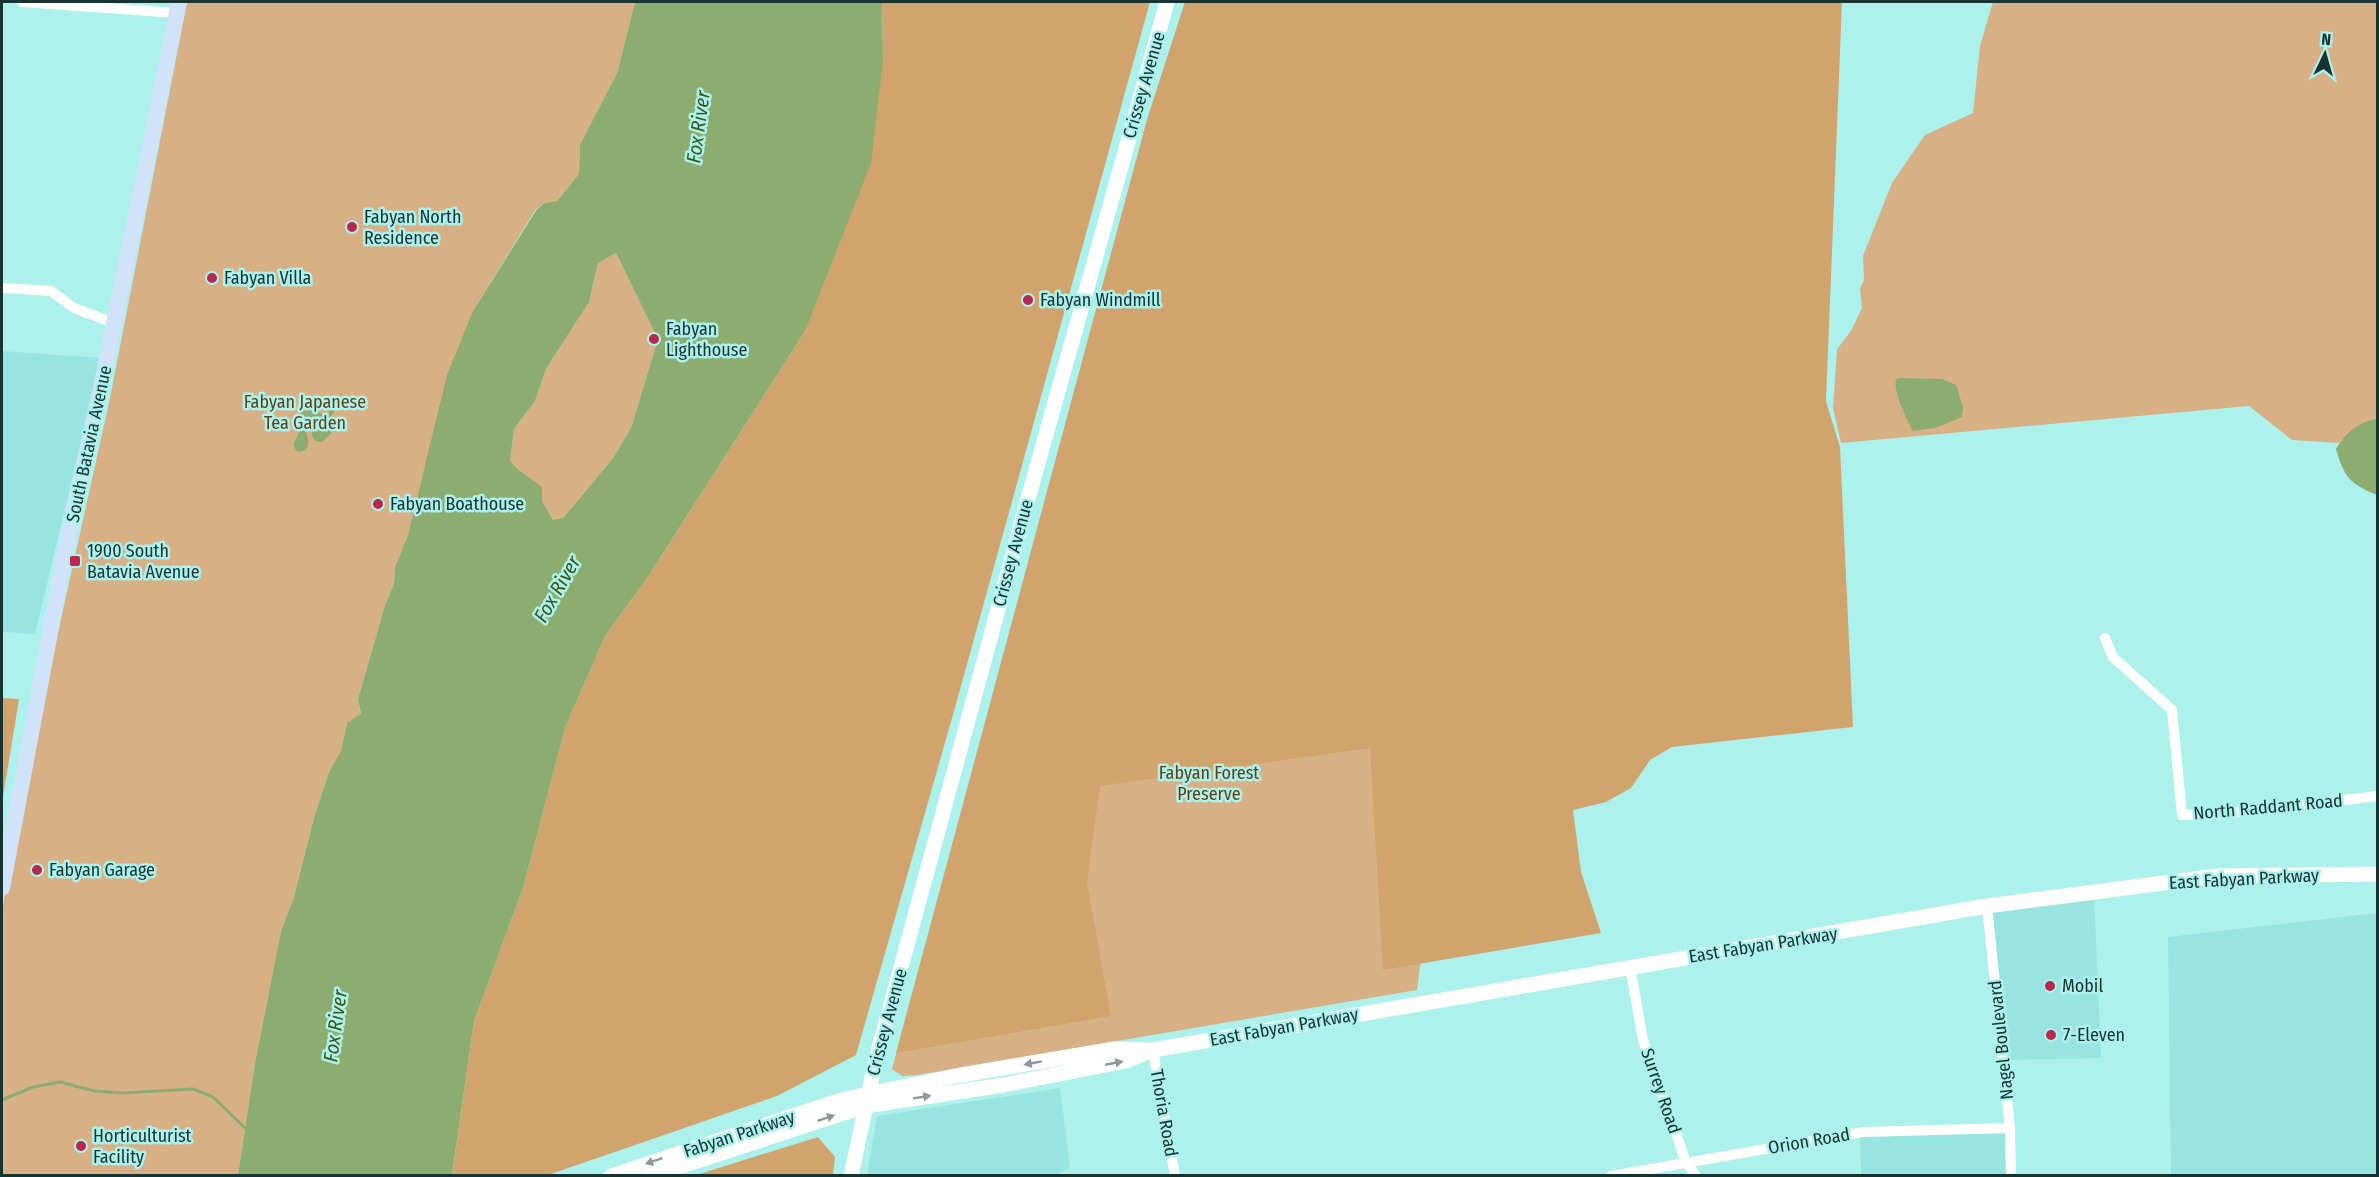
<svg xmlns="http://www.w3.org/2000/svg" width="2379" height="1177" font-family="'Fira Sans Condensed',sans-serif">
<rect width="100%" height="100%" fill="#adf1ec"/>
<path fill="#98e4e0" d="M2 351 101 358 35 634 2 632Z
M2094 894 2101 1058 2006 1060 1990 908Z
M2377 913V1175H2171L2168 937Z
M1060 1088 1070 1168 1055 1175H867L877 1116Z
M2006 1133V1175H1861L1860 1137Z"/>
<path fill="#d7b185" d="M187 2H635L617 73 580 145 579 174 557 201 545 203 536 209 473 311 441 403 408 535 395 567 394 584 385 605 358 699 361 715 347 723 341 752 329 772 315 814 294 897 281 931 255 1063 238 1175 2 1176V912L18 813 110 398Z
M1185 2 1464 626 1417 990 917 1075 902 1076 892 1069 1147 120Z
M1993 2H2377V419L2349 432 2339 443 2292 440 2249 406 1841 443 1833 408 1837 349 1851 331 1862 308 1860 288 1864 280 1863 256 1892 183 1925 135 1973 113 1980 46Z
M616 253 658 339 631 428 613 458 580 498 563 518 553 521 542 501 541 487 520 471 510 461 514 429 535 401 546 369 589 302 598 263Z"/>
<path fill="#d1a46d" d="M882 2H1150L956 704 856 1055 777 1096 548 1175 452 1176 474 1021 523 888 565 728 605 636 649 575 805 331 883 60Z
M1185 2H1842L1826 401 1840 447 1853 727 1672 747 1650 760 1631 788 1606 802 1573 810 1581 872 1601 933 1383 970 1370 748 1100 786 1087 883 1111 1016 896 1053 1147 120Z
M2 698 19 699 2 803Z
M818 1137 835 1157 833 1175H696Z"/>
<path fill="#8cac70" fill-rule="evenodd" d="M635 2H882L883 60 871 163 805 331 649 575 605 636 565 728 523 888 474 1021 452 1175H238L255 1063 281 931 294 897 315 814 329 772 341 751 347 723 361 714 358 699 385 605 394 584 395 567 408 535 447 375 473 311 537 209 545 203 557 201 579 174 580 145 617 73ZM616 253 658 339 631 428 613 458 580 498 563 518 553 520 542 501V487L520 471 510 461 514 429 535 401 546 369 589 302 598 263Z
M1898 378 1942 379 1956 385 1963 407 1962 417 1935 428 1913 431C1907 420 1893 392 1896 380Z
M328 397 336 399 338 405 329 420 332 426 331 434 322 442 315 441 312 436V422L310 419H303V427C308 435 310 441 306 450L298 452C288 443 299 439 299 430L292 423V417L309 409 328 416 331 405Z
M2377 419H2378L2377 495C2350 484 2344 477 2336 449 2346 432 2358 422 2377 419Z"/>
<g fill="none" stroke-linecap="round" stroke-linejoin="round">
<path stroke="#8cac70" stroke-width="3" d="M2 1100 33 1087 60 1082 94 1091 122 1093 193 1089 213 1097 245 1128"/>
<path stroke="#fff" stroke-width="10" d="M22 2 177 13
M2 288 51 291 74 308 114 323
M2105 638 2113 657 2172 710 2182 815 2243 812 2378 796
M1987 906 2010 1128 2011 1176
M1630 967 1643 1040 1686 1162 1696 1176
M1153 1050 1175 1176
M1611 1176 1863 1132 2010 1128"/>
<path stroke="#fff" stroke-width="15" d="M611 1176 838 1101 868 1094 961 1075 1115 1049 1153 1050 1987 906 2218 876 2378 874
M651 1176 865 1106 1003 1085 1126 1061 1147 1052
M851 1176 875 1063 1026 506 1167 2"/>
<path stroke="#d0e3f8" stroke-width="16" d="M2 888 66 547 101 388 179 2"/>
</g>
<defs><path id="oneway-solid" d="M-6-.8H1V-3.2L6.5 0L1 3.2V.8H-6Z" transform="scale(1.5)"/></defs>
<g fill="#8c9998">
<use href="#oneway-solid" transform="translate(1033 1063) rotate(170)"/>
<use href="#oneway-solid" transform="translate(1114 1063) rotate(-11)"/>
<use href="#oneway-solid" transform="translate(922 1097) rotate(-9)"/>
<use href="#oneway-solid" transform="translate(826 1118) rotate(-18)"/>
<use href="#oneway-solid" transform="translate(654 1161) rotate(162)"/>
</g>
<g fill="#b8274e" stroke="#adf1ec" stroke-width="2">
<circle cx="352" cy="227" r="6"/>
<circle cx="212" cy="278" r="6"/>
<circle cx="1028" cy="300" r="6"/>
<circle cx="654" cy="339" r="6"/>
<circle cx="378" cy="504" r="6"/>
<rect x="69" y="555" width="12" height="12" rx="3"/>
<circle cx="37" cy="870" r="6"/>
<circle cx="2050" cy="986" r="6"/>
<circle cx="2051" cy="1035" r="6"/>
<circle cx="81" cy="1146" r="6"/>
</g>
<g text-anchor="middle" stroke-width="5" stroke-linejoin="round" paint-order="stroke">
<g font-size="18" fill="#183332" stroke="#adf1ec">
<text transform="translate(1144 85) rotate(-74)" y="6">Crissey Avenue</text>
<text transform="translate(89 444) rotate(-78)" y="6">South Batavia Avenue</text>
<text transform="translate(1013 553) rotate(-75)" y="6">Crissey Avenue</text>
<text transform="translate(2268 807) rotate(-5)" y="6">North Raddant Road</text>
<text transform="translate(2244 879) rotate(-3)" y="6">East Fabyan Parkway</text>
<text transform="translate(1763 945) rotate(-9)" y="6">East Fabyan Parkway</text>
<text transform="translate(887 1022) rotate(-75)" y="6">Crissey Avenue</text>
<text transform="translate(1284 1027) rotate(-10)" y="6">East Fabyan Parkway</text>
<text transform="translate(2001 1040) rotate(-96)" y="6">Nagel Boulevard</text>
<text transform="translate(1661 1091) rotate(71)" y="6">Surrey Road</text>
<text transform="translate(1164 1113) rotate(80)" y="6">Thoria Road</text>
<text transform="translate(739 1134) rotate(-18)" y="6">Fabyan Parkway</text>
<text transform="translate(1809 1141) rotate(-10)" y="6">Orion Road</text>
</g>
<g font-size="18" fill="#183332" stroke="#adf1ec" text-anchor="start">
<text x="364" y="223">Fabyan North<tspan x="364" dy="21">Residence</tspan></text>
<text x="224" y="284">Fabyan Villa</text>
<text x="1040" y="306">Fabyan Windmill</text>
<text x="666" y="335">Fabyan<tspan x="666" dy="21">Lighthouse</tspan></text>
<text x="390" y="510">Fabyan Boathouse</text>
<text x="87" y="557">1900 South<tspan x="87" dy="21">Batavia Avenue</tspan></text>
<text x="49" y="876">Fabyan Garage</text>
<text x="2062" y="992">Mobil</text>
<text x="2063" y="1041">7-Eleven</text>
<text x="93" y="1142">Horticulturist<tspan x="93" dy="21">Facility</tspan></text>
</g>
<g font-size="18" fill="#604116" stroke="#adf1ec">
<text x="305" y="408">Fabyan Japanese<tspan x="305" dy="21">Tea Garden</tspan></text>
<text x="1209" y="779">Fabyan Forest<tspan x="1209" dy="21">Preserve</tspan></text>
</g>
<g font-size="20" font-style="italic" fill="#3a5719" stroke="#adf1ec">
<text transform="translate(698 127) rotate(-82)" y="7">Fox River</text>
<text transform="translate(557 589) rotate(-60)" y="7">Fox River</text>
<text transform="translate(335 1026) rotate(-82)" y="7">Fox River</text>
</g>
</g>
<rect width="2379" height="1177" fill="none" stroke="#183332" stroke-width="6"/>
<g transform="translate(2325 54) rotate(5)" stroke="#adf1ec" stroke-width="4.5" paint-order="stroke">
<path d="M0-4.5L10 22L0 15L-10 22Z" fill="#183332"/>
<text y="-9" font-size="16" font-weight="bold" text-anchor="middle" fill="#183332">N</text>
</g>
</svg>
